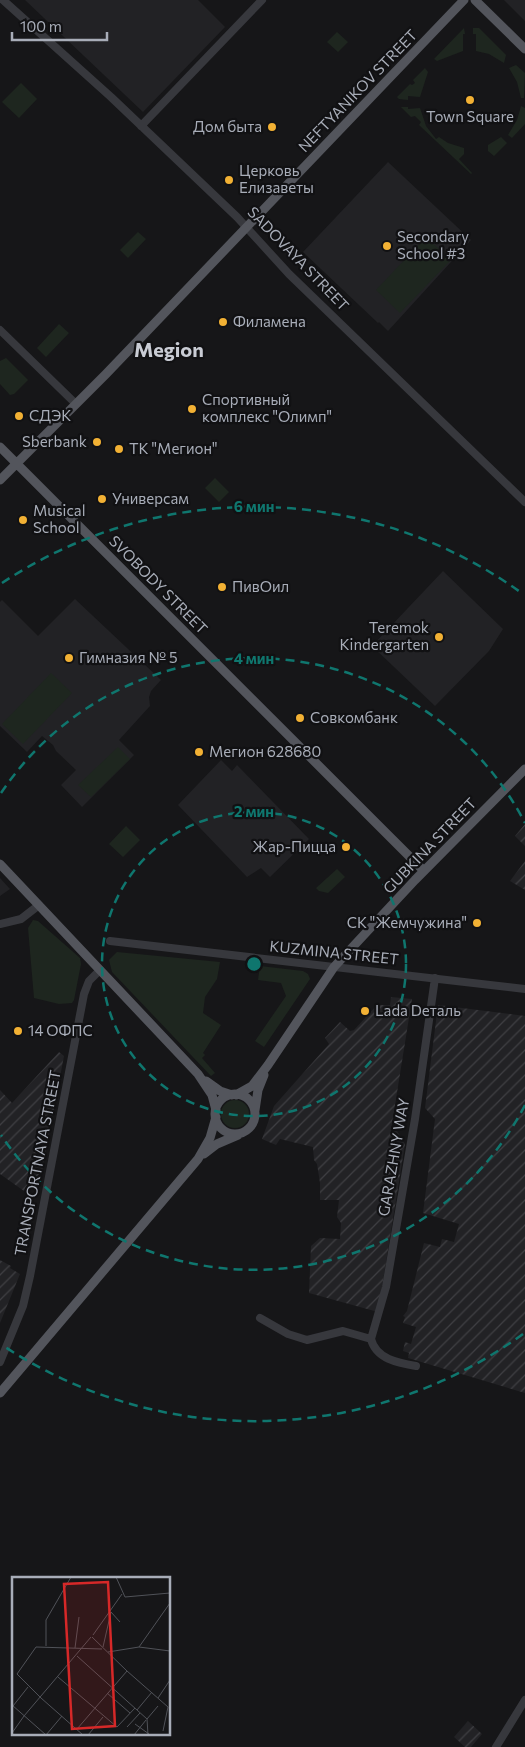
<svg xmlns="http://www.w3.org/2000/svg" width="525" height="1747" font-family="Commissioner,sans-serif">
<defs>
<pattern id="industrial-furrows" width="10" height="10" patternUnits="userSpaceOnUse" patternTransform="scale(1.25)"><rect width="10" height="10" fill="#222225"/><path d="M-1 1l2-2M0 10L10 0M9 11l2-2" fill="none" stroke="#3f3f43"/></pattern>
</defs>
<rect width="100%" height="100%" fill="#161618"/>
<path fill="#222225" d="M25 0H198L225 27 143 112Z
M504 0H525V21Z
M388 162 471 240 388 331 379 322 378 323 303 252Z
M443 571 503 629 489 651 435 706 372 646Z
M75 599 161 680 151 691 149 697 150 706 119 740 134 755 82 807 61 785 76 770 56 751 53 745 42 736 27 752 0 726V602L2 600 38 636Z
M221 760 232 771 237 765 309 839 270 877 261 868 247 877 178 805Z
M0 878 10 889 0 896Z"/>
<path fill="url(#industrial-furrows)" d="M525 824V846L515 836Z
M525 861V890L510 881Z
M391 997 412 999 391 1130 397 1131 405 1144 378 1312 309 1293 311 1246 320 1238 340 1239 341 1223 337 1217 339 1200H320V1183L317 1164 314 1160 313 1147 280 1139 276 1145 262 1139 274 1106 329 1044 325 1038 340 1022 350 1031 354 1030 377 1005H390Z
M438 1005 525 1016V1393L408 1358 409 1353 403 1351 405 1342 411 1344 416 1327 403 1323 405 1317 403 1316 407 1311 424 1243 440 1247 442 1239 454 1242 459 1224 423 1213 435 1119 425 1108Z
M59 1052 64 1056 42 1171 24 1191 0 1174V1090L12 1103Z
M0 1260 11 1266 10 1268 20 1274 0 1323Z
M468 1721 482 1734 471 1747H465L454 1737Z"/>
<path fill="#1e261f" d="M464 28 465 34H463V51L437 61 434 59Z
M473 28H479L506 55 504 63 489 54 476 51V34H473Z
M337 32 348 42 338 52 327 42Z
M516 65 525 73 524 98H521L517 82 509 68Z
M425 68 428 72 420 97 408 96V100L399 99 397 97 410 84 412 85 415 83 413 80Z
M21 83 37 99 19 118 2 102Z
M521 106 525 108V124L512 138 508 135 517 120Z
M401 107H408V109L420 108 426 126 436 139 439 137 448 143 464 148V154L459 159 472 173 471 174 419 125 421 122 415 116 411 117Z
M501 137 507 143 494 156 488 151V145Z
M138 232 146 239 128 258 120 250Z
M426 237 451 260 400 313 376 290Z
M59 324 69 333 46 357 37 348Z
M6 358 28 380 14 394 10 395 0 384V361Z
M215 478 229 492 219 502 205 488Z
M51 673 72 693 23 744 2 724Z
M118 747 130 759 91 797 78 785Z
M126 826 140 840 123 857 109 844Z
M337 869 345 877 328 893 319 891 316 888Z
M33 920 38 921 80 958 81 964 74 1000 72 1003 59 1004 34 998 28 928Z
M117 952 220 962 217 979 205 997 203 1013 221 1025 203 1053 205 1055 202 1058 215 1073 211 1076 112 972 109 960Z
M260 966 303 971 308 974 310 979 264 1047 255 1041 286 996 281 983 258 980Z
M221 1114a14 14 0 1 1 28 0a14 14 0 1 1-28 0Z"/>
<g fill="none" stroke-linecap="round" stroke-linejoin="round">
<path stroke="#37383d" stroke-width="8" d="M3 0 111 97 237 217 289 274 525 502
M141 126 262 0
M0 330 76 404
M0 924 21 919 39 905
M110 941 525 989
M260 1318 288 1334 307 1340 343 1331 371 1339C376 1359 398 1363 416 1366
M371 1339 386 1287 415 1119 435 978
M0 1362 23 1306 30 1276 84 994 89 981 100 970
M496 1747 525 1700"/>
<path stroke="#53555c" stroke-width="9" d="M475 0 525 49
M0 447 424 871
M0 480 106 374 464 0
M0 864 198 1074 212 1095 216 1110
M206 1081 220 1091 232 1095
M215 1114a20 20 0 1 1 40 0a20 20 0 1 1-40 0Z
M236 1095 252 1086 268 1065 334 967 415 880 525 769
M255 1110 258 1090 264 1075
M204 1154 217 1144 238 1135
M0 1393 198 1159 210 1138 216 1117"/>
</g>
<g fill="none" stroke="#0f766e" stroke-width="2.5" stroke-dasharray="9 6">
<circle cx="254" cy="964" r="152"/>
<path d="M525 1105A305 305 0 0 1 1 1135M1 793A305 305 0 0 1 525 823"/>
<path d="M523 1334A457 457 0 0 1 2 1345M2 583A457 457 0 0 1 523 594"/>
</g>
<g fill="#f2b134" stroke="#111113" stroke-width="2">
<circle cx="470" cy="100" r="5"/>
<circle cx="272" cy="127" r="5"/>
<circle cx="229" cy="180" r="5"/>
<circle cx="387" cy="246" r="5"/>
<circle cx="223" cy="322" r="5"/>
<circle cx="192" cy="409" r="5"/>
<circle cx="19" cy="416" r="5"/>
<circle cx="97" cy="442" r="5"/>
<circle cx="119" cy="449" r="5"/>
<circle cx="102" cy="499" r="5"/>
<circle cx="23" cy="520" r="5"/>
<circle cx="222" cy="587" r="5"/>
<circle cx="439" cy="637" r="5"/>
<circle cx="69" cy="658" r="5"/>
<circle cx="300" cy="718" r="5"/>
<circle cx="199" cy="752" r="5"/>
<circle cx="346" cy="847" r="5"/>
<circle cx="477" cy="923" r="5"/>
<circle cx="365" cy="1011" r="5"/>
<circle cx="18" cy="1031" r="5"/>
</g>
<g text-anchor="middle" stroke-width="4.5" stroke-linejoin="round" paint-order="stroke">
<g font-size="15" fill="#a8adb8" stroke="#111113">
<text transform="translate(358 91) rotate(-46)" y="5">NEFTYANIKOV STREET</text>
<text transform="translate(298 259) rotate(46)" y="5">SADOVAYA STREET</text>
<text transform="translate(158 585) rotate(45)" y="5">SVOBODY STREET</text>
<text transform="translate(430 846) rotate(-46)" y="5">GUBKINA STREET</text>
<text transform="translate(334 953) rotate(6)" y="5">KUZMINA STREET</text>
<text transform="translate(394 1157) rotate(-80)" y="5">GARAZHNY WAY</text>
<text transform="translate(38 1163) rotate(-79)" y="5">TRANSPORTNAYA STREET</text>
</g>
<g font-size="15" fill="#a8adb8" stroke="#111113" text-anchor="start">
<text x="470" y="122" text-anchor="middle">Town Square</text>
<text x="262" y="132" text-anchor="end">Дом быта</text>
<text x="239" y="176">Церковь<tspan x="239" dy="17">Елизаветы</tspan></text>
<text x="397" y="242">Secondary<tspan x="397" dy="17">School #3</tspan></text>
<text x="233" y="327">Филамена</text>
<text x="202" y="405">Спортивный<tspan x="202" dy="17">комплекс "Олимп"</tspan></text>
<text x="29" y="421">СДЭК</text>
<text x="87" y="447" text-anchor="end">Sberbank</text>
<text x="129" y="454">ТК "Мегион"</text>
<text x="112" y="504">Универсам</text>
<text x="33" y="516">Musical<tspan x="33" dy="17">School</tspan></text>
<text x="232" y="592">ПивОил</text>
<text x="429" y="633" text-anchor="end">Teremok<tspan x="429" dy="17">Kindergarten</tspan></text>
<text x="79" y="663">Гимназия № 5</text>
<text x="310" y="723">Совкомбанк</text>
<text x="209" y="757">Мегион 628680</text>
<text x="336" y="852" text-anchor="end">Жар-Пицца</text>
<text x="467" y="928" text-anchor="end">СК "Жемчужина"</text>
<text x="375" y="1016">Lada Dеталь</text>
<text x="28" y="1036">14 ОФПС</text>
</g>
<g font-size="20" font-weight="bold" fill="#c9ccd4" stroke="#111113">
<text x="169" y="357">Megion</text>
</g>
</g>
<g transform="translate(12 1577)">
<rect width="158" height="158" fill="#161618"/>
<path fill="none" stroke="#505258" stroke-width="1" d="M104 0 113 20 158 16M81 58 110 17M34 69V43L59 0M91 70 99 35 108 45M127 70 158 74M63 71 67 40M96 75 127 70 158 26M65 79 135 142 136 158M115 94 156 130 151 154M46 100 105 150 123 131M95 116 118 136M29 121 5 97 24 70 90 72M29 121 71 158M146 121 158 103M0 128 34 158M1 129 16 110M125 133 140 115M12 139 79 60M135 142 146 129M123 147 137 157M115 150 128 136M65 152 115 94 80 60M0 156 12 139M34 158 50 139M76 158 91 140M122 158 134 143"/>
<path fill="#d62828" fill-opacity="0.15" stroke="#d62828" stroke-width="2.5" d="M96 5 103 149 60 152 52 7Z"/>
<rect width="158" height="158" fill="none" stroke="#a8adb8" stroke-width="2.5"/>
</g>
<circle cx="254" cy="964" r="8" fill="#0f766e" stroke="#111113" stroke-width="2.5"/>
<g font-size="15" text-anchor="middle" font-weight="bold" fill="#0f766e" stroke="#111113" stroke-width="4.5" stroke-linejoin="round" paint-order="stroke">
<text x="254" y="512">6 мин</text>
<text x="254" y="664">4 мин</text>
<text x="254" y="817">2 мин</text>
</g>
<path d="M12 32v8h95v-8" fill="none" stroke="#a8adb8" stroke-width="2.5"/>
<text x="20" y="32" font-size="15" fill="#a8adb8" stroke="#111113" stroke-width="4" paint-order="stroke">100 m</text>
</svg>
